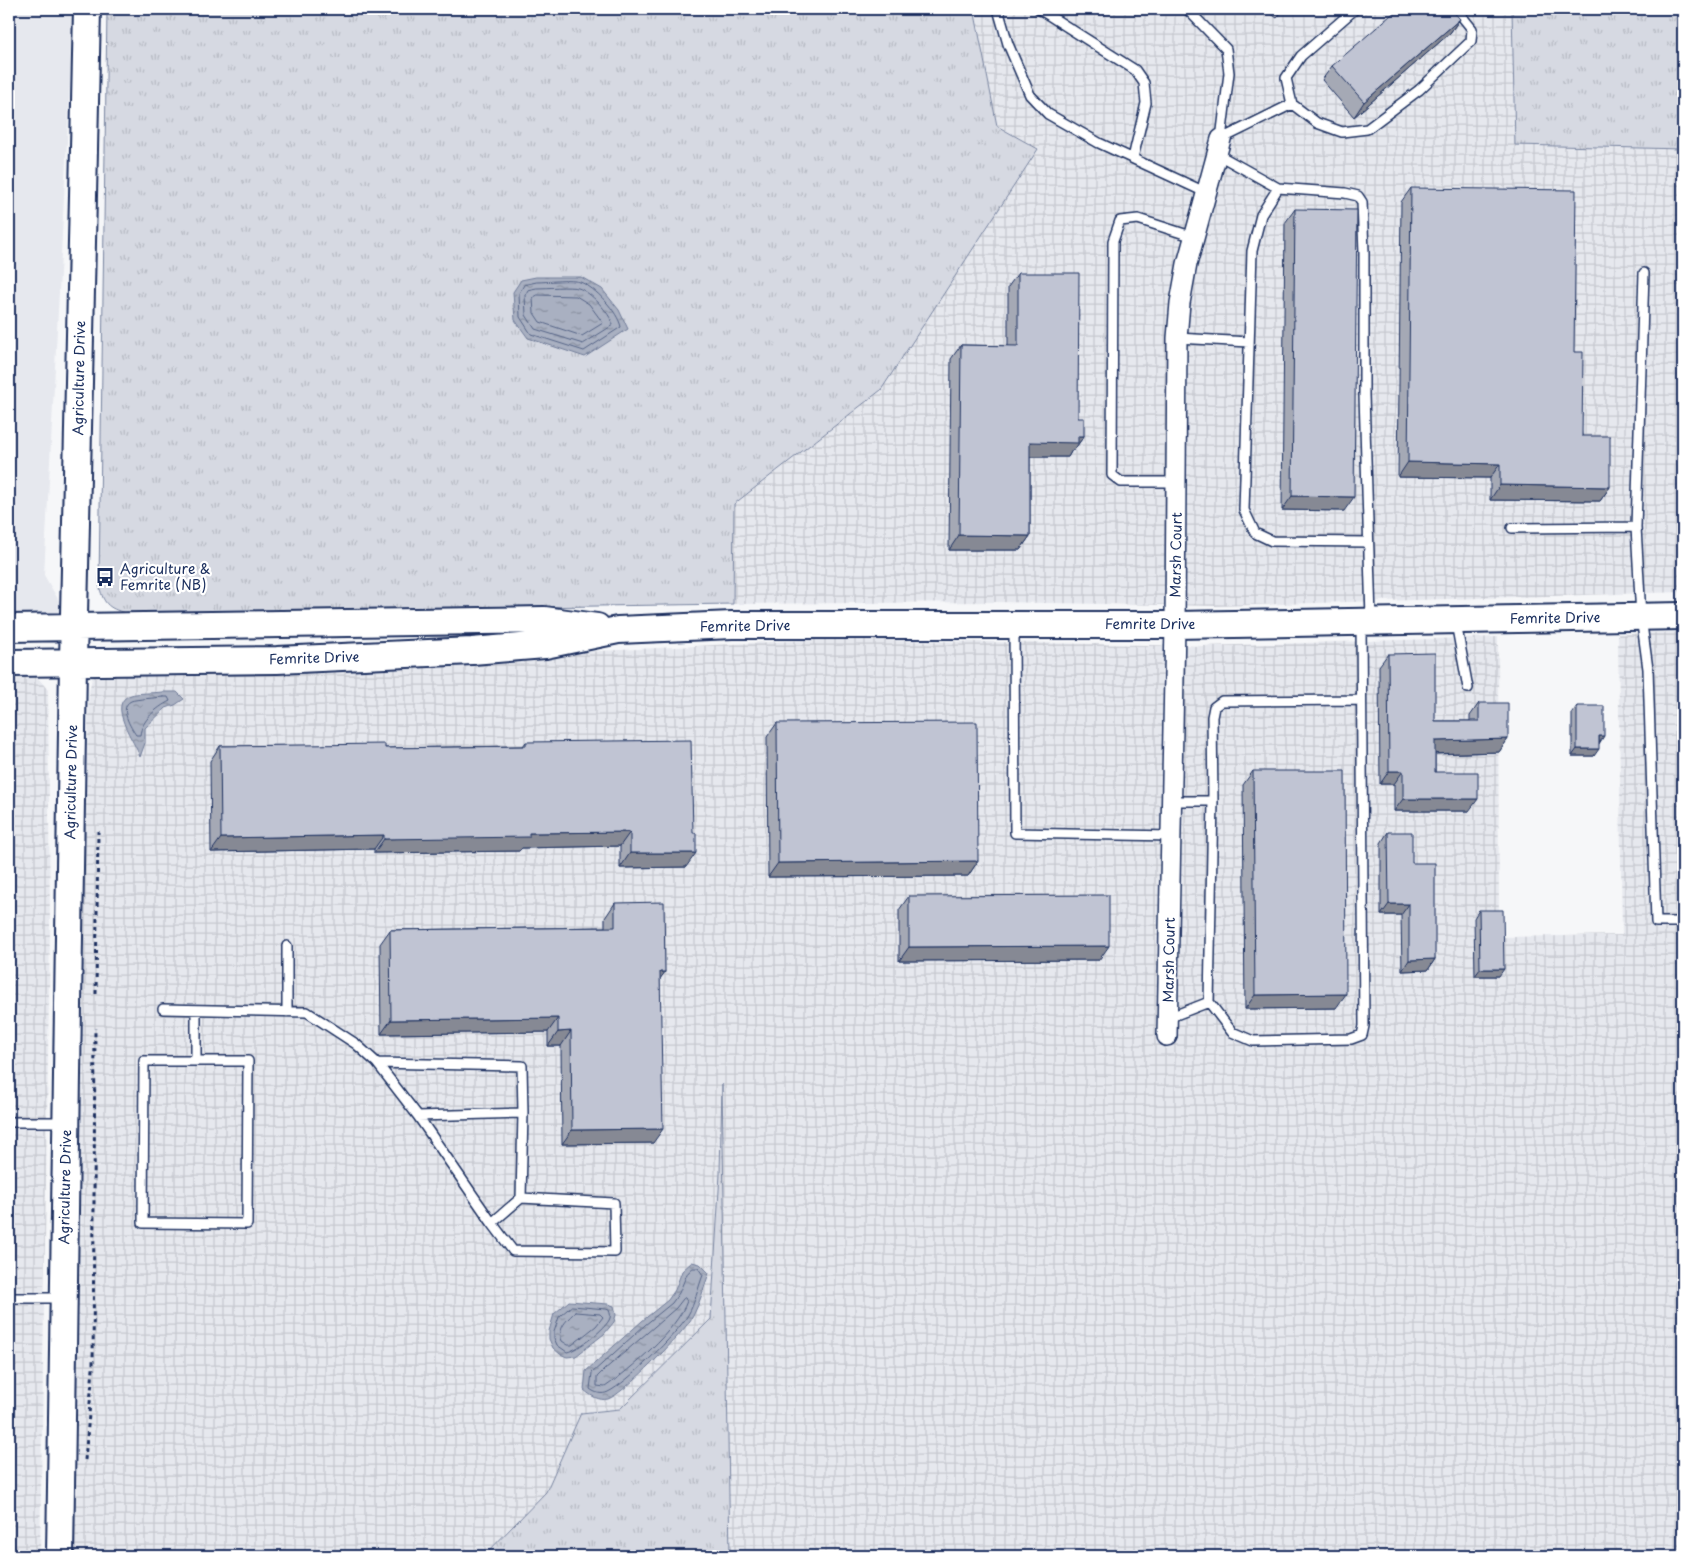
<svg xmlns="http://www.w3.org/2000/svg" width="1692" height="1565" font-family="'Playpen Sans',sans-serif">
<defs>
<pattern id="industrial-grid" width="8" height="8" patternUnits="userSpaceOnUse" patternTransform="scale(1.25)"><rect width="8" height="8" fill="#e6e8ee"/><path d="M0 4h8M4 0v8" fill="none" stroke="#c5c7ce"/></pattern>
<pattern id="park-tufts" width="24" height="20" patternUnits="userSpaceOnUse" patternTransform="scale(1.25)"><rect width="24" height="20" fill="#d6d9e2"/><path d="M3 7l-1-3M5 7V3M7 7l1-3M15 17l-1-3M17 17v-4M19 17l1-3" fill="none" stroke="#b7bbc4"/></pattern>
<pattern id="water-ripples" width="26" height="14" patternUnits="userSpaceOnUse" patternTransform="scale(1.25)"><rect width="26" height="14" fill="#a9b0c1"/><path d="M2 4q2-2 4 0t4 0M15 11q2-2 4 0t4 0" fill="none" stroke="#8990a0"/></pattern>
</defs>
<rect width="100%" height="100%" fill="#f6f7f9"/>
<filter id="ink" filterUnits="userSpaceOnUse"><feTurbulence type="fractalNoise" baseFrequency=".02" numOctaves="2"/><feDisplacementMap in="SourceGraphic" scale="10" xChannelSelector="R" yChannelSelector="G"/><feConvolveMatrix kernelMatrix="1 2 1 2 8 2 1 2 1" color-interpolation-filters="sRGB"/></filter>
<g filter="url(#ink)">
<path fill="#e6e8ee" d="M9 9H74L44 575 74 627 9 628Z"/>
<path fill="url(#industrial-grid)" d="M974 9H1512L1515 145 1683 149V592L1216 606 993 602 733 604 734 504 881 390 1038 149 997 126Z
M1683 632V1556H730L722 1103 720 1174 711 1319 620 1409 581 1413 546 1492 484 1556H70L72 1438 78 1332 82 940 89 692 92 678 100 672 544 654 829 639 1203 646 1498 637 1499 937 1622 935 1618 634Z
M9 669 34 673 48 690 50 929 40 1556H9Z"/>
<path fill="url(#park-tufts)" stroke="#7884a0" d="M107 9H974L997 126 1038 149 881 390 734 504 733 604 126 613C107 608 103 603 99 584Z
M1512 9H1683V149L1515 145Z
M722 1084 730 1556H484L546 1492 581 1413 620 1409 711 1319 720 1174Z"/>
<path fill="url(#water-ripples)" stroke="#707c99" d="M536 277H581L602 289 619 310 628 329 585 357 528 338 515 320 513 292 521 280Z
M162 692H177L184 699 175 705 166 708 145 728V743L140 757C136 743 105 703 131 695 136 693 155 693 162 692Z
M692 1262 700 1264 709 1273C704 1287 700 1303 693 1316 685 1332 624 1394 608 1399 599 1401 591 1396 584 1390L586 1371 642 1321 668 1300 675 1290 682 1271Z
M569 1301 608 1304 614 1306 616 1315 614 1322 604 1334 576 1356 567 1357 560 1354 553 1348 549 1339V1331L554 1314Z"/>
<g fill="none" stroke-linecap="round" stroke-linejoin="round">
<path stroke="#546386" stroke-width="1" d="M537 282C547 282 572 279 580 282 595 287 618 312 621 327L584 351 531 334 520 317 519 293 524 285Z
M537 288C547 288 569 286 578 288 590 291 610 313 613 325L583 344 535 329 526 315 525 295 528 290Z
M538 295 576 296 589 304 603 323 582 336 540 322 534 313 533 298Z
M163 697H168L170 701C156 708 142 720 140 735H136C131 728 118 707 131 701 136 699 156 698 163 697Z
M693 1268H698L703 1275C698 1288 695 1303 688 1315 677 1334 627 1383 608 1392 602 1395 595 1393 590 1389L592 1373 645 1325 672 1303 679 1293 687 1274Z
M685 1298 687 1301C677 1330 631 1369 605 1387L597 1386V1377L604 1370 676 1308 683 1299Z
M572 1306 606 1309 609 1310C610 1314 611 1314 610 1318 607 1328 578 1350 567 1352L557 1345 554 1338V1332L559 1317Z
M575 1312 600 1314 603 1317 596 1326 572 1345H568L562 1341C557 1328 567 1320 575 1312Z"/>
<g stroke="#1b2f5e" stroke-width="12">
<path id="lane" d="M998 9 1008 44 1030 95 1048 114 1099 143 1207 193
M1039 9 1135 70 1144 83 1146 103 1133 158
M1187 9 1226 49 1229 73 1221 139
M1355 9 1301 56 1286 78 1292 104 1317 123 1342 132 1367 129 1419 90 1471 41 1472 29 1456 9
M1221 139 1292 104
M1217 154 1278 188 1345 193 1358 196 1362 202 1364 252V395L1371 618
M1278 188 1261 215 1252 251 1244 510 1255 533 1272 541 1368 542
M1644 273 1636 527 1641 617 1648 669 1656 922H1683
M1177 338 1249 342
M1176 482H1121L1112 475 1113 241 1120 221 1138 219 1194 237
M1512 528 1636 527
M1456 623 1468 688
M1014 627 1015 833 1172 836
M1172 801H1213
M287 946V1012
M1209 1002 1213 801 1212 717 1214 707 1222 701 1361 700
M163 1009 307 1012 356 1044 377 1063 418 1116 492 1223 513 1251 615 1252 614 1203 521 1198 492 1223
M196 1010V1061H248L247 1224 143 1223 144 1061H196
M1168 1018 1209 1002 1232 1032 1253 1041 1351 1039 1362 1035 1364 1026 1361 623
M377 1063 522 1066 523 1113 521 1198
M418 1116 523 1113
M9 1122H63
M9 1298H61"/>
</g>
<g stroke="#1b2f5e" stroke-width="22">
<path id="street" d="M1167 1036 1175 625 1177 338 1180 303 1187 264 1221 139"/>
</g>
<g stroke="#1b2f5e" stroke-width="30">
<path id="secondary" d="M9 628 544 620 597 627
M9 663 277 660 472 651 545 645 618 630 732 625H1175L1683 616
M60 1556 73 662 87 9"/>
</g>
<path stroke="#1b2f5e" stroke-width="3" stroke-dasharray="4 4" stroke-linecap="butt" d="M96 994 98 831
M85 1460 93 1369 95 1028"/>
<use href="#lane" stroke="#fff" stroke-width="9"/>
<use href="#street" stroke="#fff" stroke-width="19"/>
<use href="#secondary" stroke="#fff" stroke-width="26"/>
</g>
<path fill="#a5a9b5" stroke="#1b2f5e" d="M1264 9H1284L1277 18Z
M1460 19 1450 33 1354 117 1322 80 1332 66Z
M1411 188 1574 352 1582 436 1610 487 1600 501 1490 500V478L1398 477 1401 202Z
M1295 209 1344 511 1282 510 1285 223Z
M1018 273 1078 418 1084 436 1074 450H1072L1068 457H1030V536L1020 550H949L951 359 961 345 1008 346V287Z
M1388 654 1435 721H1470V716L1479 703 1508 739 1499 752 1435 754V772L1469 811H1394V784H1380L1379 666Z
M1577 706 1599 743 1594 756H1572V713Z
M777 723 978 861 968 876 768 877 767 737Z
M526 742 686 867 620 868V846L522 848 519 851 374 853V849L211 852 210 761 220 746 385 748 523 746Z
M1253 771 1336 1008 1245 1009 1243 785Z
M1388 832 1412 863 1435 959 1428 970 1402 971 1401 915H1381V843Z
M909 896 1099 960 899 961V910Z
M615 903 665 972 660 978 653 1143 562 1144 561 1046H548V1032L381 1034 380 944 390 930 605 927V918Z
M1479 910 1499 976H1475L1474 918Z"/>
<path fill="#868994" stroke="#1b2f5e" d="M1460 19 1450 33 1354 117 1364 102Z
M1078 436H1084L1074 450H1072L1068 457H1020L1030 442Z
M1408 462 1500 464 1490 478 1398 477Z
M1500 485 1610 487 1600 501 1490 500Z
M1292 496 1354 497 1344 511 1282 510Z
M959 535 1030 536 1020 550H949Z
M1599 736H1604L1599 744Z
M1508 739 1499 752 1426 754 1435 741Z
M1577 749H1599L1594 756H1572Z
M1389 771H1403L1394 784H1380Z
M1403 799H1478L1469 811H1394Z
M630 832 620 846 522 848 519 851 374 853 384 839 529 833Z
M384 835 374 849 211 852 221 838Z
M630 853H696L686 867 620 868Z
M978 861 968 876 768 877 778 863Z
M1389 904H1409L1401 915H1381Z
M1109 946 1099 960 899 961 909 947Z
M1435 959 1428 970 1402 971 1409 960Z
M1480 969H1504L1499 976H1475Z
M660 972H665L655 986Z
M1346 994 1336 1008 1245 1009 1255 995Z
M558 1018 548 1032 381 1034 391 1020Z
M571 1031 561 1046H548L558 1032Z
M663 1129 653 1143 562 1144 572 1130Z"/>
<path fill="#c0c4d3" stroke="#1b2f5e" d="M1398 9H1451L1460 19 1364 102 1332 66Z
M1411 188 1576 190 1574 352H1583L1582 436H1610V487L1500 485V464L1408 462Z
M1295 209 1357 210 1354 497 1292 496Z
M1018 273H1079L1078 418H1084V436H1078V443L1030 442V536L959 535 961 345 1018 346Z
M1435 653V721H1479V703H1508V739L1435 741V772H1478V799H1403V771H1389L1388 654Z
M1577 706H1604V736H1599V749H1577Z
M977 722 978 861 778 863 777 723Z
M691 740 693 833H696V853H630V832L529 833V837L384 839V835L221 838 220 746 385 744V748L526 746V742Z
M1253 771H1345L1346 994 1255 995Z
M1388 832H1412V863H1435V959L1409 960V904H1389Z
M1109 895V946L909 947V896Z
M664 902 665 972H660L663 1129 572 1130 571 1031 558 1032V1018L391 1020 390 930 615 927V903Z
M1479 910H1503L1504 969H1480Z"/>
</g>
<defs>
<g id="bus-bare" transform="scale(1.5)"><path d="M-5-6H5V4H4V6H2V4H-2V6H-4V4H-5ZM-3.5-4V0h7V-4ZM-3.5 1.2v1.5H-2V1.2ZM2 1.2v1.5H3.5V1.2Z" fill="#1b2f5e" stroke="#fff" stroke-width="2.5" paint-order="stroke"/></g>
</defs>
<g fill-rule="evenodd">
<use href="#bus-bare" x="105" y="577"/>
</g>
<g text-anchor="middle" stroke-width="4.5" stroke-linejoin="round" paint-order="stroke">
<g font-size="14" fill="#1b2f5e" stroke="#fff">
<text transform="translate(79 378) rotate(-89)" y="5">Agriculture Drive</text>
<text transform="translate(1176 555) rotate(-89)" y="5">Marsh Court</text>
<text transform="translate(1555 618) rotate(-1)" y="5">Femrite Drive</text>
<text x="1150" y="629">Femrite Drive</text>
<text transform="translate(745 626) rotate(-1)" y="5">Femrite Drive</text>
<text transform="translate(314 658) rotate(-2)" y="5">Femrite Drive</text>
<text transform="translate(71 782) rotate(-89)" y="5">Agriculture Drive</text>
<text transform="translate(1169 960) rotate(-89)" y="5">Marsh Court</text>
<text transform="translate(65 1187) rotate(-89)" y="5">Agriculture Drive</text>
</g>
<g font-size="14" fill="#1b2f5e" stroke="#fff" text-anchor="start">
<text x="120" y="574">Agriculture &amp;<tspan x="120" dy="16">Femrite (NB)</tspan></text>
</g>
</g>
<rect width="1692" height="1565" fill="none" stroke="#fff" stroke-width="30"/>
<rect x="15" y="15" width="1662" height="1535" fill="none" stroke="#1b2f5e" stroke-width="2" filter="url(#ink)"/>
</svg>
